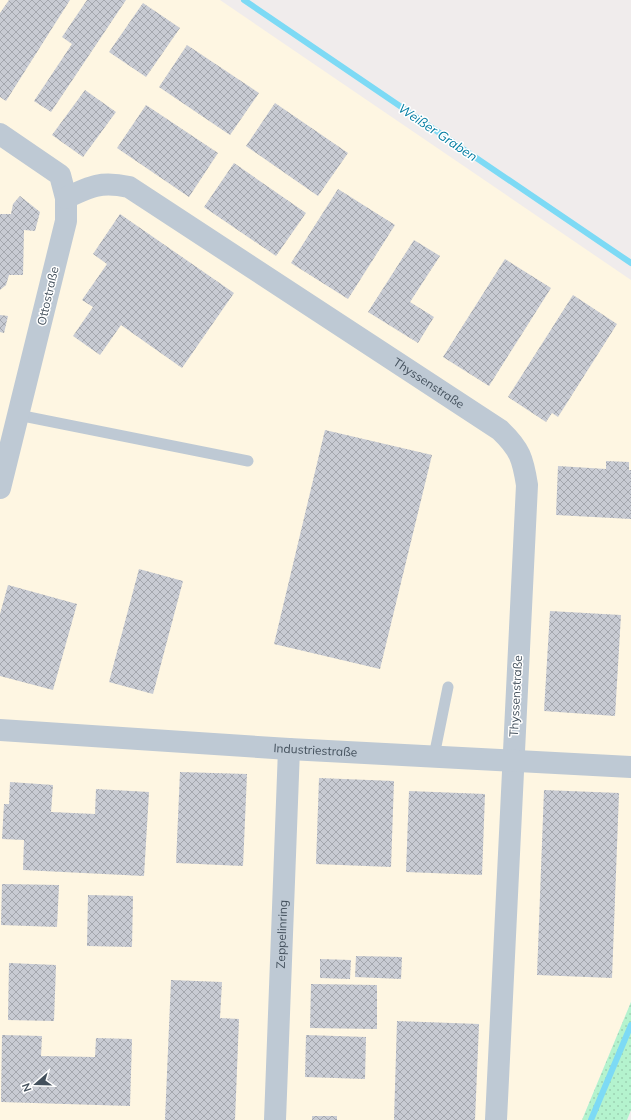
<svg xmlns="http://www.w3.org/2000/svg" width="631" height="1120" font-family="Mulish,sans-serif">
<defs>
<pattern id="green-dots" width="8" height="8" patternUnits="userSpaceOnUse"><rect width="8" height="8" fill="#b4f3ce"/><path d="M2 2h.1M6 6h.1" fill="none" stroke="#9cd2b3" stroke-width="1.8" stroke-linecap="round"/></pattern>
<pattern id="building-cross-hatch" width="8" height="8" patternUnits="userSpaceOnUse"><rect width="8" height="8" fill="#c8cbd3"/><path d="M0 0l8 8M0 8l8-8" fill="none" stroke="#a4a7ae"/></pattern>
</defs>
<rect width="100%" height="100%" fill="#f0ecec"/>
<path fill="#fef6e2" d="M0 0H220L631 280V1002L582 1120H0Z"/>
<path fill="url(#green-dots)" d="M631 1002V1110L627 1120H582Z"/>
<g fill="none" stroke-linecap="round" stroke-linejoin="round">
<path stroke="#7ddaf5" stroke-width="6" d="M244 0 631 263
M591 1120 631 1025"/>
</g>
<path fill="url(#building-cross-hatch)" d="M9 0H70L6 101 0 97V13Z
M87 0H126L51 112 34 101 72 44 62 37Z
M143 3 180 28 146 77 109 52Z
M187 45 259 93 230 135 159 87Z
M85 90 116 112 83 157 52 135Z
M275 103 348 153 318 196 246 146Z
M146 105 218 153 189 197 117 148Z
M234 163 306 213 276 256 204 207Z
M338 189 395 225 348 299 291 263Z
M20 196 40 212 35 231 24 230 23 275H9L6 285 0 290V214H11L13 204Z
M120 214 234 293 182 368 121 325 100 355 73 336 93 307 82 300 107 264 93 254Z
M414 240 440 256 410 302 434 317 418 343 368 312Z
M505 259 551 288 489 386 443 357Z
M573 295 617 324 558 417 552 413 546 422 508 397Z
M0 315 8 316 4 333 0 332Z
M325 430 432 455 380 669 274 644Z
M606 461 629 462V470H631V519L556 515 558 466 606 469Z
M139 569 183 581 153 694 109 682Z
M8 585 77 604 53 690 0 676V614Z
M550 611 621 615 615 716 544 711Z
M180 772 247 774 243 866 176 863Z
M319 778 394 781 391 867 316 864Z
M10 782 53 785 51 812 95 814 96 789 149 792 144 876 23 870 24 840 2 839 4 804H9Z
M544 790 619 793 612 978 537 975Z
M409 791 485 794 482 875 406 872Z
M2 884 59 885 57 927 1 925Z
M88 895 133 896 132 947 87 946Z
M356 956 402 957 401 979 355 977Z
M320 959 351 960 350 979 320 978Z
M9 963 56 965 54 1021 8 1020Z
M171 980 222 982 220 1018 239 1019 235 1120H165Z
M311 984 377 985V1029L310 1028Z
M397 1021 479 1024 475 1120H394Z
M2 1035 42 1036 41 1056 95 1057 96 1038 132 1039 130 1106 1 1102Z
M306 1035 366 1037 365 1079 305 1077Z
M312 1116H337V1120H312Z"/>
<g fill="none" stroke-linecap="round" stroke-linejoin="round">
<path stroke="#bec9d4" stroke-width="11" d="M18 415 248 461
M434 756 448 687"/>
<g stroke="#bec9d4" stroke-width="22">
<path d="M0 134 60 175 66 198V221L0 488"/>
<path id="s1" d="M66 198C91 186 101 181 129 187L500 430C520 449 523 459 527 485L496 1120"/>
<path id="s2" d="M0 730 289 749 631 767"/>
<path id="s3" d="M275 1120 289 749"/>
</g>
</g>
<g text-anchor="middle" stroke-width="3" stroke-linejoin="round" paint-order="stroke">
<g font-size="12" fill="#43505c" stroke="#fff">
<text transform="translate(48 296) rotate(-77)" y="4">Ottostraße</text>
<text dy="4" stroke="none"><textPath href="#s1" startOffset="424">Thyssenstraße</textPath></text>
<text transform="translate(516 696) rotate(-87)" y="4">Thyssenstraße</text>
<text dy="4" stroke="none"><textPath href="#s2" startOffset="316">Industriestraße</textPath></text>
<text dy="4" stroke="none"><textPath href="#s3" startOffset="186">Zeppelinring</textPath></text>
</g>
<g font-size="13" font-style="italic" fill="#027da2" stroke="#fff">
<text transform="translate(438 132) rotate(34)" y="5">Weißer Graben</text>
</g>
</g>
<g transform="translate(36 1084) rotate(250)" stroke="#ffffff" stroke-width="3" paint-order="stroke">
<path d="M0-3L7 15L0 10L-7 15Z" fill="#43505c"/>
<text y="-6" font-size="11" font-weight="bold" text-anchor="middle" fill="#43505c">N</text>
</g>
</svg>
